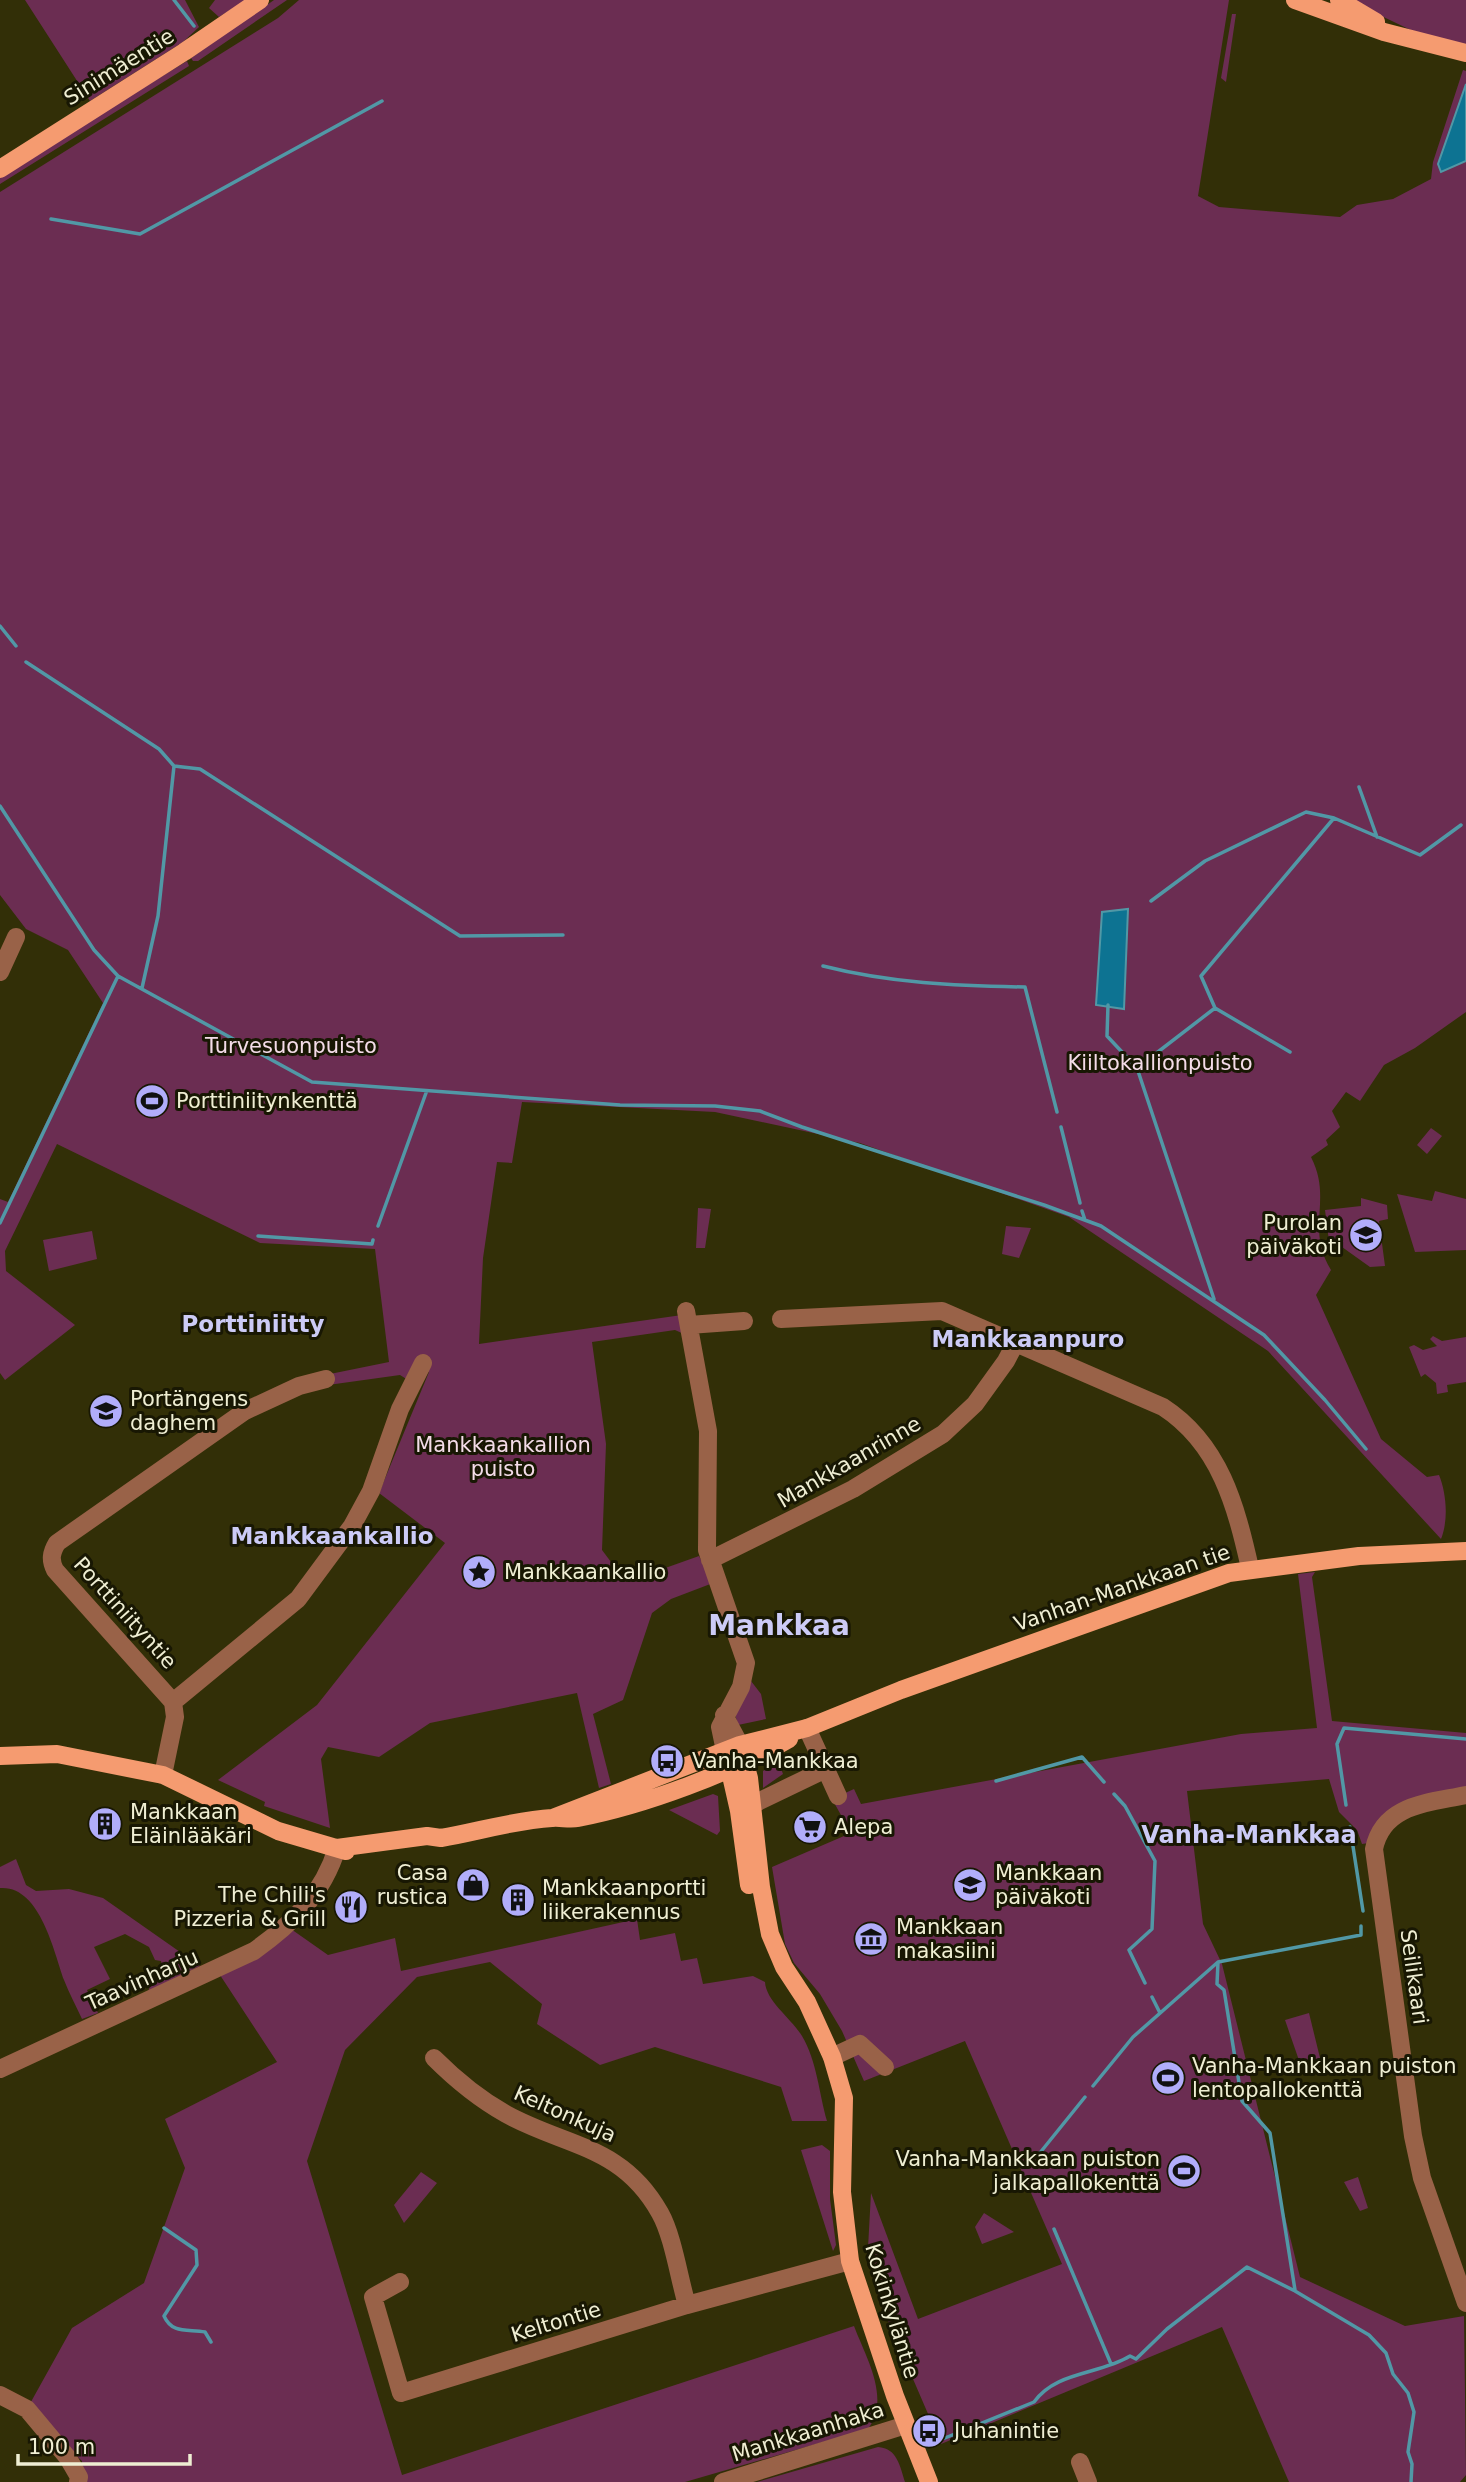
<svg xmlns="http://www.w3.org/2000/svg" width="1466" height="2482" font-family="'DejaVu Sans',sans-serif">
<rect width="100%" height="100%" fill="#322f07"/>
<path fill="#6b2d52" d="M25 0H185L199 27 183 42 90 101Z
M215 0H246L219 17 209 8Z
M274 0H287L198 61H193L191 58Z
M299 0H1229L1198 196 1219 207 1340 217 1357 205 1393 199 1431 179 1433 162 1463 70 1466 71V1012L1415 1048 1384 1065 1360 1101 1346 1092 1332 1111 1340 1127 1326 1140 1328 1145 1311 1157C1333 1200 1305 1227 1331 1270L1316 1295 1381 1439 1427 1477 1439 1475C1446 1492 1449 1519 1441 1539L1268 1351 1069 1217 860 1143 715 1112 522 1102 512 1163 497 1162 483 1258 479 1344 682 1315 684 1334 675 1330 592 1342 606 1444 602 1550 626 1582 699 1556 713 1583 671 1599 652 1613 623 1700 593 1714 611 1784 599 1788 577 1693 430 1723 379 1757 328 1747 321 1759 330 1828 264 1806 265 1802 218 1780 317 1705 445 1543 379 1493 429 1372 408 1380 400 1375 328 1385 325 1375 389 1362 375 1249 260 1243 57 1144 5 1251 6 1271 75 1325 5 1380 0 1373V1199L8 1202 103 1003 68 950 26 929 0 895V192L278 18Z
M1348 0H1466V45L1417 33Z
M1232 14H1236L1226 82 1221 78Z
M187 61 189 66 0 184V175Z
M1431 1128 1442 1136 1427 1154 1417 1145Z
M1435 1191 1466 1199V1250L1415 1252 1397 1194 1432 1201Z
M1361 1198 1387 1205 1388 1219 1379 1221 1385 1266 1370 1267 1342 1247 1341 1240 1329 1241 1325 1210 1361 1206Z
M698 1208 711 1209 705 1248H696Z
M1006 1226 1031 1228 1019 1258 1002 1254Z
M92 1231 97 1259 49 1271 43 1240Z
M1433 1336 1442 1341 1466 1337V1382L1447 1385 1448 1392 1437 1394 1436 1383 1425 1374 1421 1377 1409 1347 1414 1345 1423 1350 1437 1346 1430 1339Z
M1315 1572 1312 1577 1332 1721 1466 1733V1790C1427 1799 1380 1798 1369 1843L1362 1844 1357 1830 1339 1812 1329 1779 1187 1791 1203 1924 1222 1964 1300 2277 1405 2326 1464 2316 1466 2475 1460 2482H1289L1222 2327 941 2444 879 2300 868 2248 871 2193 918 2319 1062 2264 965 2041 864 2081 842 2031 820 1994 794 1963 785 1944 772 1867 851 1833 832 1799 854 1789 861 1804 1241 1734 1317 1728 1298 1574Z
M751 1681 761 1694 766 1719 738 1725 734 1711Z
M778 1760 783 1774 763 1788V1771Z
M713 1794 718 1796 720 1831 717 1835 669 1810Z
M16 1859 26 1885 36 1891 69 1889 103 1898 200 1966 148 1992 151 1983 163 1972 161 1961 155 1960 149 1947 125 1934 94 1947 110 1979 87 1990 98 2013 82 2019C76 2006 69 1993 64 1980 54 1952 40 1885 0 1888V1867Z
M637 1919 640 1940 675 1933 681 1961 697 1958 703 1984 753 1976 765 1982C766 2001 791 2018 802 2036 817 2061 819 2093 827 2121H792L781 2087 655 2047 600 2065 537 2024 542 2004 490 1962 417 1977 345 2050 307 2161 402 2475 854 2326C866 2358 891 2398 868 2429L685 2482H83L82 2461 27 2409 72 2328 144 2283 185 2168 165 2119 277 2062 220 1975 291 1929 328 1955 395 1938 401 1971Z
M1309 2013 1321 2062 1302 2069 1285 2020Z
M822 2145 830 2151V2199L836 2245 833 2251 801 2150Z
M421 2172 437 2183 404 2223 394 2205Z
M1358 2177 1368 2208 1360 2211 1344 2182Z
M984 2213 1014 2232 982 2244 975 2227Z
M878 2447C897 2448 900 2466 905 2482H757Z"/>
<path fill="#0d7392" stroke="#5198a6" stroke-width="2" d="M1466 84V161L1441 172 1438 164Z
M1128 909 1124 1009 1096 1005 1102 912Z"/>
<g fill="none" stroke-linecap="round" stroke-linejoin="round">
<path stroke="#5198a6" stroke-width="3.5" d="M174 0 194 26
M51 219 140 234 382 101
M0 626 16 646
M26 662 159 749 174 766 158 916 142 988
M174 766 200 769 460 936 563 935
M1359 787 1377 837
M0 806 94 950 118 976 312 1082 620 1105 715 1106 760 1111 802 1127 1044 1205 1101 1226 1264 1335 1325 1400 1366 1449
M1151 901 1205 861 1306 812 1334 818 1420 855 1461 825
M823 966C890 983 956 986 1025 987L1057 1112
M1108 1005 1107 1036 1137 1068 1214 1299
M1215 1008 1201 976 1334 818
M1137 1068 1215 1008 1290 1052
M1061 1127 1080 1203
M1082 1211 1085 1220
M0 1223 118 976
M378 1226 426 1093
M258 1236 372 1244 373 1240
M996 1781 1082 1757 1104 1782
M1114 1794 1125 1806 1155 1861 1152 1929 1129 1950 1145 1983
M1346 1805 1337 1744 1344 1728 1466 1739
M1350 1827 1363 1911
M1218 1962 1217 1984 1224 1990 1242 2101 1270 2133 1295 2290
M1152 1997 1160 2013
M1093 2086 1133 2037 1218 1962 1361 1935V1926
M1039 2154 1085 2097
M164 2228 196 2250 197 2265 164 2316C172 2334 187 2329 205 2332L211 2342
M1054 2229 1111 2364
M940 2440 1034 2402C1056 2371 1099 2375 1130 2356L1136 2359 1167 2329 1247 2267 1295 2291 1369 2335 1386 2353 1393 2374 1408 2393 1414 2412 1408 2452 1412 2464 1411 2482"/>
<path stroke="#996248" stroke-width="18" d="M0 972 16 937
M686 1311 708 1431 707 1550 746 1663 741 1687 720 1727 725 1751
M781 1319 942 1311 1163 1407C1220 1444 1236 1506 1250 1568
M689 1325 744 1321
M710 1560 853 1489 943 1434 975 1404 1006 1361 1015 1344
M173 1702 298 1599 352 1526 371 1491 400 1409 423 1363
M724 1715 740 1745
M807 1728 838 1796
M163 1775 175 1717 173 1702 55 1570C50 1560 51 1553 57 1543L245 1411 299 1386 326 1379
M741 1810 826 1769
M832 2057 860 2044 885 2067
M434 2058C454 2078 481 2100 506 2114 566 2147 622 2145 660 2213 673 2236 679 2278 687 2305
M0 2069 254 1951C293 1923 323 1894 337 1848
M400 2282 373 2297 401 2393 687 2305 850 2261
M1466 2303 1422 2178 1413 2136 1374 1849C1383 1804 1429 1803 1466 1795
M0 2395 27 2409 68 2458 79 2477 78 2482
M1080 2462 1088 2482
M723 2482 906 2425"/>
<path stroke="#f59b70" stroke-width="18" d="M1295 0 1384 32 1466 53
M1339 0 1376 22
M0 169 184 52 260 0
M740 1745 749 1778 761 1887 770 1934 784 1967 807 2002 832 2057 844 2098 842 2192 850 2261 895 2396 929 2482
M0 1756 57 1754 163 1775 278 1831 346 1851
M727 1758 739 1811 749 1885
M553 1818 740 1745 807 1728 901 1690 1229 1573 1359 1556 1466 1551
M337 1848 427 1836 441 1838C477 1832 515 1820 552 1818 561 1817 569 1820 578 1818 645 1805 731 1773 789 1739"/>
</g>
<defs>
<g id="stadium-disc" transform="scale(1.75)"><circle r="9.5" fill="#b1adfa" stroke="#181703"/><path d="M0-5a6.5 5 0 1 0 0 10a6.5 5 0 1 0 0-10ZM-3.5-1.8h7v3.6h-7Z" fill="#111"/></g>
<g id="school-disc" transform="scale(1.75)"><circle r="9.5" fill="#b1adfa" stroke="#181703"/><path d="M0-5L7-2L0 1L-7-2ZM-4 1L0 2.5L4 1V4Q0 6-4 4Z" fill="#111"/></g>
<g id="sight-disc" transform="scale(1.75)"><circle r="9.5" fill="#b1adfa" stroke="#181703"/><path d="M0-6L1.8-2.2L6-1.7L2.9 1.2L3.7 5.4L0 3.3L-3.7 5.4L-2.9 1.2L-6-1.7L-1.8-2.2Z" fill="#111"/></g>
<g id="bus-disc" transform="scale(1.75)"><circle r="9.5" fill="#b1adfa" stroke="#181703"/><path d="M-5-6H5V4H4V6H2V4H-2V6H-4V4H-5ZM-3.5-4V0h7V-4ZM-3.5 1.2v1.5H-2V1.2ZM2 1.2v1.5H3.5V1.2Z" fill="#111"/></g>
<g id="building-disc" transform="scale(1.75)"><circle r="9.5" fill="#b1adfa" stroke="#181703"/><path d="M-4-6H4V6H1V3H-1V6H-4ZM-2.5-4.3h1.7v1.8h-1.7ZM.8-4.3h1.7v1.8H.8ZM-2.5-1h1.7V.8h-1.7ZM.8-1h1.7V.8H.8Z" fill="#111"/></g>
<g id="supermarket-disc" transform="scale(1.75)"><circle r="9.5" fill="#b1adfa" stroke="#181703"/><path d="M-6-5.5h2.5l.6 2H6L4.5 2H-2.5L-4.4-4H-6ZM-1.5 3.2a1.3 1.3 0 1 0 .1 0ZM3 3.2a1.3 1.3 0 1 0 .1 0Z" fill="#111"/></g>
<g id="shop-disc" transform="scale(1.75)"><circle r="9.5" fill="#b1adfa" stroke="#181703"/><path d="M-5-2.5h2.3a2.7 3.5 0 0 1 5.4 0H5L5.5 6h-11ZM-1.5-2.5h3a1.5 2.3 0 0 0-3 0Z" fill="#111"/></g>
<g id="restaurant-disc" transform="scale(1.75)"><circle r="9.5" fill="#b1adfa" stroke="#181703"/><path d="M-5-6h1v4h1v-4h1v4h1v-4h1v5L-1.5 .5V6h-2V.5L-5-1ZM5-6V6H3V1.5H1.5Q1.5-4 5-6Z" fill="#111"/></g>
<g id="museum-disc" transform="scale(1.75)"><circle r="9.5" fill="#b1adfa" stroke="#181703"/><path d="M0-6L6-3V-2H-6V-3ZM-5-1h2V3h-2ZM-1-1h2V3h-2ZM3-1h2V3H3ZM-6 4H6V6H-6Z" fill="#111"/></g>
</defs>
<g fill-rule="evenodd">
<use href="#stadium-disc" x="152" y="1101"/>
<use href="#school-disc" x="1366" y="1235"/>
<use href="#school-disc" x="106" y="1411"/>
<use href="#sight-disc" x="479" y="1572"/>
<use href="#bus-disc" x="667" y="1761"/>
<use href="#building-disc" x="105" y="1824"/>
<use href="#supermarket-disc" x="810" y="1827"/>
<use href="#shop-disc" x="473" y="1885"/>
<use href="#school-disc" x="970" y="1885"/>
<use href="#building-disc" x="518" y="1900"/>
<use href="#restaurant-disc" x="351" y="1907"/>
<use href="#museum-disc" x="871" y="1939"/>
<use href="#stadium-disc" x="1168" y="2078"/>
<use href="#stadium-disc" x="1184" y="2171"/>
<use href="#bus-disc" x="929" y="2431"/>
</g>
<g text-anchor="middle" stroke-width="6" stroke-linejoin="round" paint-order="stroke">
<g font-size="21" fill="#efeed3" stroke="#181703">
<text transform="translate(119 67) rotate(-32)" y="7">Sinimäentie</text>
<text transform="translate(849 1462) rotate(-30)" y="7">Mankkaanrinne</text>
<text transform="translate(1122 1588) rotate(-19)" y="7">Vanhan-Mankkaan tie</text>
<text transform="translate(125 1613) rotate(48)" y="7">Porttiniityntie</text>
<text transform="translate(1414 1977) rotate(82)" y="7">Seilikaari</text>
<text transform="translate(142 1980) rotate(-24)" y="7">Taavinharju</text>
<text transform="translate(565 2114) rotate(24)" y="7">Keltonkuja</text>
<text transform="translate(892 2311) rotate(73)" y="7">Kokinkyläntie</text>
<text transform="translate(556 2322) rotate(-17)" y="7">Keltontie</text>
<text transform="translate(808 2432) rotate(-17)" y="7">Mankkaanhaka</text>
</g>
<g font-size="21" fill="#f4dce8" stroke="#181703">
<text x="291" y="1053">Turvesuonpuisto</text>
<text x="1160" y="1070">Kiiltokallionpuisto</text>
<text x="503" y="1452">Mankkaankallion<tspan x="503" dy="24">puisto</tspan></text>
</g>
<g font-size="21" fill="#efeed3" stroke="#181703" text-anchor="start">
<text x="176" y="1108">Porttiniitynkenttä</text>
<text x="1342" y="1230" text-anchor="end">Purolan<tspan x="1342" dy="24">päiväkoti</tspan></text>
<text x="130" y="1406">Portängens<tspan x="130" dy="24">daghem</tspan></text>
<text x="504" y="1579">Mankkaankallio</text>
<text x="692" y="1768">Vanha-Mankkaa</text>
<text x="130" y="1819">Mankkaan<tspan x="130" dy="24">Eläinlääkäri</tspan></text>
<text x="834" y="1834">Alepa</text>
<text x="448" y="1880" text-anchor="end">Casa<tspan x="448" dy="24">rustica</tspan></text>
<text x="995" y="1880">Mankkaan<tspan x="995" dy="24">päiväkoti</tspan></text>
<text x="542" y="1895">Mankkaanportti<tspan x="542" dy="24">liikerakennus</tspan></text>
<text x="326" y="1902" text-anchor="end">The Chili's<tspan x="326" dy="24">Pizzeria &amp; Grill</tspan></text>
<text x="896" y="1934">Mankkaan<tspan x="896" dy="24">makasiini</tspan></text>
<text x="1192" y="2073">Vanha-Mankkaan puiston<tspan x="1192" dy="24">lentopallokenttä</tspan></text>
<text x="1160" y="2166" text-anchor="end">Vanha-Mankkaan puiston<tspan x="1160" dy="24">jalkapallokenttä</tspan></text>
<text x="954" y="2438">Juhanintie</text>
</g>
<g font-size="23" font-weight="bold" fill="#cccbf6" stroke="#181703">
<text x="253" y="1332">Porttiniitty</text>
<text x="1028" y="1347">Mankkaanpuro</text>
<text x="332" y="1544">Mankkaankallio</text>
</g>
<g font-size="24" font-weight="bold" fill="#cccbf6" stroke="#181703">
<text x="1249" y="1843">Vanha-Mankkaa</text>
</g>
<g font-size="28" font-weight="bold" fill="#cccbf6" stroke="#181703">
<text x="779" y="1635">Mankkaa</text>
</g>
</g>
<path d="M18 2454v10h172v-10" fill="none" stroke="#efeed3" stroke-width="3.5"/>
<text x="28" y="2454" font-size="21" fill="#efeed3" stroke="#181703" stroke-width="5" paint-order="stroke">100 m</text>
</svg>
